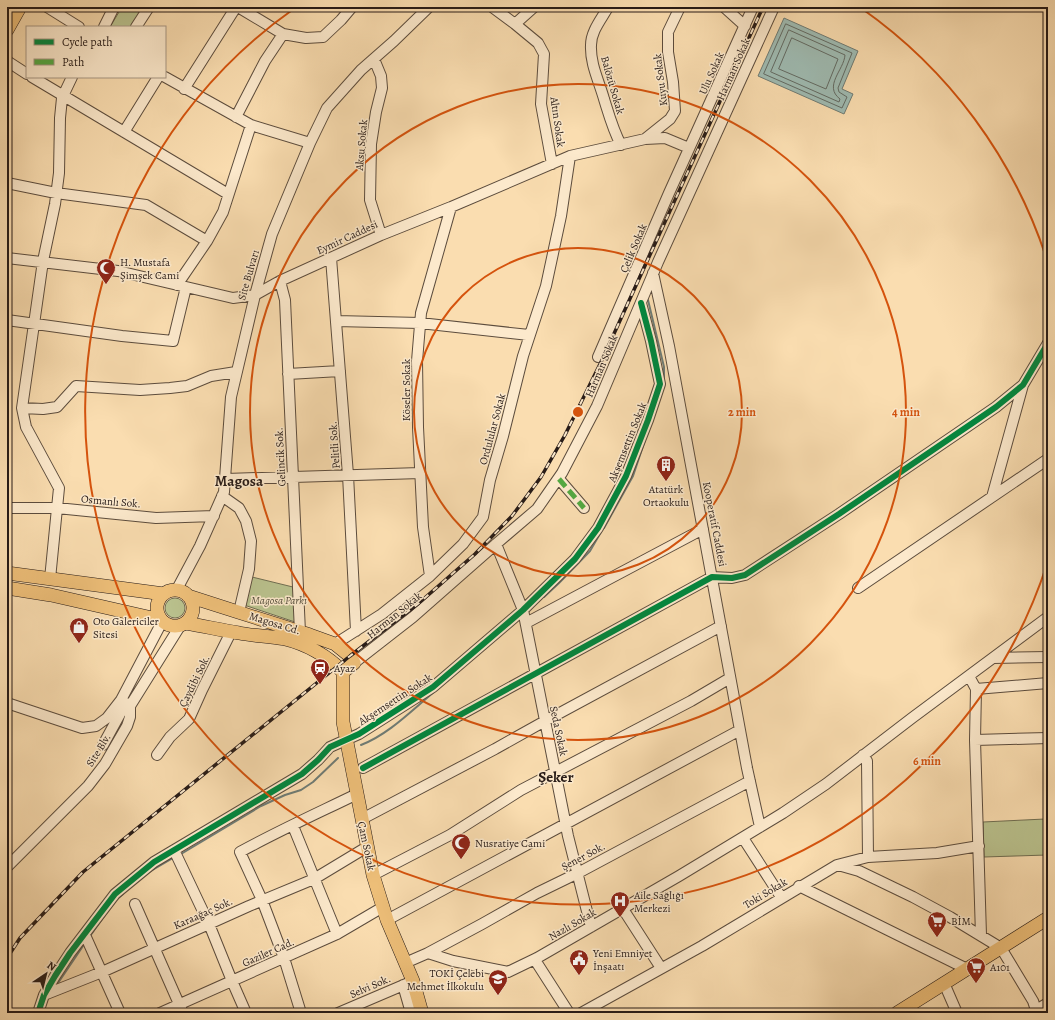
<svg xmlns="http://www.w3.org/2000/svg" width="1055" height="1020" font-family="Alegreya,serif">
<rect width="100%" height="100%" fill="#faddb0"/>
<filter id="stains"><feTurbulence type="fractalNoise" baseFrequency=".005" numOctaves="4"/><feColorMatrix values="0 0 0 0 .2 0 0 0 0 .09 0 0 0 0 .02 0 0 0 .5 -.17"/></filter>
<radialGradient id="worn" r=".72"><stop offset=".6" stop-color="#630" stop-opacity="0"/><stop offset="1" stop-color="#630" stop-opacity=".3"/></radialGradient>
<path fill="#bac28e" stroke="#706e52" d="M122 7H145L132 27H110Z
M252 577 297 588 295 622 244 605Z
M165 608a10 10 0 1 1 20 0a10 10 0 1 1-20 0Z
M1045 819 1047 855 984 857 983 822Z"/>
<path fill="#9fbbb2" stroke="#6f7b74" d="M784 18 858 51 842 89 853 94 844 114 758 76Z"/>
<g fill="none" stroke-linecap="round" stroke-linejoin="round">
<path stroke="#636b64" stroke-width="1" d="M786 24 852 53 838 88 839 92 847 97 842 108 764 74Z
M789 30 845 55C844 70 823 86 840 99L839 102 771 72Z
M792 38 838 59 826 89 779 69Z"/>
<path stroke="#6f7b74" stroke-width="2" d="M648 300 664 367V379
M604 528 633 476 645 440
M544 597 559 583 590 551 601 532
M361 745C389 734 411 711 434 692
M181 854 261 806 285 795 301 790 313 782 338 758
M149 872 173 858
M116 900 123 894
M90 936 105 915
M56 986 85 943"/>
<g stroke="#5c4c3d" stroke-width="12">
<path id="minor" d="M47 7 79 27
M238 7 283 34
M492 7 515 24 534 7
M604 7 607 9C600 21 591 32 591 45 590 64 599 81 604 99 609 115 613 130 621 145
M724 7 745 26
M515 24 538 43 544 54 541 104 552 164
M104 27 114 7
M136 27 149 7
M374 59 381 76 382 88 376 112 371 144 370 200 381 235
M7 61 27 74
M32 77 228 194
M165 77 251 125 310 143
M184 89 236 7
M236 117 265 61 283 34 306 38 323 37 341 20 352 7
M124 132 158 77
M645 139 670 119 675 111 673 82 668 52V32L680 7
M7 183 56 193 146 205 207 241
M7 258 118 271 233 298 255 295 280 281 381 235 451 207 570 156 645 139 665 138 689 148
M331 258 348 475 356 631
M653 273 669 346 747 768 760 827
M280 281 285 300 300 632
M177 285 207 241 223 212 251 125
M7 320 122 336 173 341 186 287
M336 321 420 323 529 335
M598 357 669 193 753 7
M288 374 340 371
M22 408 43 409 57 407 76 386 140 390 170 388 187 386 211 376 236 372
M226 479 420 473
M559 479 584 508
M222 496 239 508 246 521 251 541 249 569 239 612
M992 497 1023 385
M7 508H57L156 518 214 516
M496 544 523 610 568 836 591 927
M430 576 423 527 418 427 417 361 421 313 451 207
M50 579 59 488 26 427 22 408 43 261 55 204 59 173 60 118 62 98 72 77
M858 588 1048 459
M176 591 200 546 224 492 231 397 255 295 272 234 310 143 327 108 361 70 394 41 429 7
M526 623 703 529
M335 644 382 614 430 576 463 544 483 517 490 480 503 436 523 356 546 286 561 216 570 156
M993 658 1048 657
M354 663 413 617 496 544 537 509 562 473 597 406 658 262 774 7
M969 676 976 689 975 740 981 935
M976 689 1048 683
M7 703 82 728 96 726 107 718 121 700 162 622
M975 740 1048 738
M103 745 126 703
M157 755 170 737 189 719 202 690 231 632
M863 755 867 761 868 857
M363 768 712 577 732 578 745 575 839 514 996 407 1023 385 1048 343
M362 819 495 749 545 721 721 626
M293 826 337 934
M743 838 781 897
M174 850 209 924 232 981 246 1013
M838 865 859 871 913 897 950 917 1001 948 1033 1001 1037 1013
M7 867 88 786 105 764 127 726 130 717V706L180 626
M373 875 450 835 521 790 691 701 730 678
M799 886 967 969
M135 904 183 1013
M623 909 661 968
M387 920 740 730
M85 935 120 1013
M428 953 482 924 537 893 578 873 750 781
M535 960 569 1013
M405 963 428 953 453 961 508 972 537 958 679 876 783 813 826 784 912 718 1048 617
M944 983 957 1013
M403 985 411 1013
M44 995 102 972 249 906 314 879 367 847
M1036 1010 1048 1003
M38 1013 44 995 55 976 70 953 115 894 154 862 302 774 318 760 330 747 359 734 433 687 523 610 575 559 598 528 626 476 648 420 660 384 651 341 641 303
M160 1013 337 934 383 907
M301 1013 284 958 262 900 240 852C278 831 318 813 357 794
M338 1013 413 981
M581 1013 702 946 837 865 868 857 937 853 979 846"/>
</g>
<g stroke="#271b17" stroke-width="14">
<path id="major" d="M7 30 20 7
M7 573 164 594
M7 588 51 595 161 620
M157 608a18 18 0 1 1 36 0a18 18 0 1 1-36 0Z
M188 596 310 635 335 644 350 656 354 663 343 672
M185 623C203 626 221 630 239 633 254 636 270 636 285 639 306 644 328 656 343 672
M343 672V722L373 875 387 920 413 981 422 1013
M897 1013 1048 918"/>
</g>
<g stroke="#271b17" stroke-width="16">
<path id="highway" d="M7 13 10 7"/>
</g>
<use href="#minor" stroke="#fce9cc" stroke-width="10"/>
<use href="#major" stroke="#edbe78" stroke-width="13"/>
<use href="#highway" stroke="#edbe78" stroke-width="15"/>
<g stroke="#271b17" stroke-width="3.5">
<path id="rail" d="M7 958 20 938 83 872 350 656 419 603 475 554 512 516 541 477 565 435 602 360 763 7"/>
</g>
<use href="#rail" stroke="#fce9cc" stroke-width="2" stroke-dasharray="6" stroke-linecap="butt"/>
<path stroke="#53a942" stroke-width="5" stroke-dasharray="10 5" stroke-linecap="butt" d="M559 479 584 508"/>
<g stroke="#fce9cc" stroke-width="8">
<path id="cycleway" d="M363 768 712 577 732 578 745 575 839 514 996 407 1023 385 1048 343
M38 1013 44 995 55 976 70 953 115 894 154 862 302 774 318 760 330 747 359 734 433 687 523 610 575 559 598 528 626 476 648 420 660 384 651 341 641 303"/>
</g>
<use href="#cycleway" stroke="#00873e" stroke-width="6"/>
</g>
<g fill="none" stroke="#d5530d" stroke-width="2">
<circle cx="578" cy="412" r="164"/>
<circle cx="578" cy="412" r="328"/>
<path d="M1047 564A493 493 0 1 1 295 8M861 8A493 493 0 0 1 1047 260"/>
</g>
<defs>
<g id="mosque-pin" transform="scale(1)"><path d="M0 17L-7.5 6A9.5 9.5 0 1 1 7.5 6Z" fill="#8f2418" stroke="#fce9cc"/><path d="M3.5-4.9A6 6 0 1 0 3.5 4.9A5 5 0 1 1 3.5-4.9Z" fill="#fff"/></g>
<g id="building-pin" transform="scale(1)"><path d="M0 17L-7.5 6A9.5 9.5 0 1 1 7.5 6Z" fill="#8f2418" stroke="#fce9cc"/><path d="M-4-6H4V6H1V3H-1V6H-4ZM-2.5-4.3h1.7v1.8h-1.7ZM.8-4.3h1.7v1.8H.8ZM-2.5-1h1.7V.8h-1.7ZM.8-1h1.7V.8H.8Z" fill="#fff"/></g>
<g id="shop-pin" transform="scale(1)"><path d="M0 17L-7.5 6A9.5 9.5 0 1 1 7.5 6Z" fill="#8f2418" stroke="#fce9cc"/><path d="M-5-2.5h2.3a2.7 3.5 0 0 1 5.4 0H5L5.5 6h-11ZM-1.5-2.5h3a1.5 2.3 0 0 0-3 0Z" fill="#fff"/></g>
<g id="station-pin" transform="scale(1)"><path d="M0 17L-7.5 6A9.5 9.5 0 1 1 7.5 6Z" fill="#8f2418" stroke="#fce9cc"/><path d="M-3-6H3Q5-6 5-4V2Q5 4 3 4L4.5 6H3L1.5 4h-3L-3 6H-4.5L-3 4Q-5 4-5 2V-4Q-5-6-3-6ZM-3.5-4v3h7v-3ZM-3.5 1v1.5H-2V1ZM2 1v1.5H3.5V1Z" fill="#fff"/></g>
<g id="hospital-pin" transform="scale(1)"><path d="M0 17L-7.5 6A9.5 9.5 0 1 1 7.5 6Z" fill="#8f2418" stroke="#fce9cc"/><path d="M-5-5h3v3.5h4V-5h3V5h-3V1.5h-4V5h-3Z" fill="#fff"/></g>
<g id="supermarket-pin" transform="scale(1)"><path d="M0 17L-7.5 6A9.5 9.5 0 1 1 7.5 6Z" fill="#8f2418" stroke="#fce9cc"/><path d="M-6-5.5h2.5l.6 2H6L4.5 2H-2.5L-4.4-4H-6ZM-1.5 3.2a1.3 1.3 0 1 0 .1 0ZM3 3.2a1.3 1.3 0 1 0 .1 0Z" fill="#fff"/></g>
<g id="civic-pin" transform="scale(1)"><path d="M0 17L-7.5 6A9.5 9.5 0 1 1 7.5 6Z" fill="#8f2418" stroke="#fce9cc"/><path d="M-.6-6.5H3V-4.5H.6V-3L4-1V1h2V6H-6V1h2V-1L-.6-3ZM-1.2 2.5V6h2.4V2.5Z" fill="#fff"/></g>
<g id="school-pin" transform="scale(1)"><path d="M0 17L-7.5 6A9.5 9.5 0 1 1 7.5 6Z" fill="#8f2418" stroke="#fce9cc"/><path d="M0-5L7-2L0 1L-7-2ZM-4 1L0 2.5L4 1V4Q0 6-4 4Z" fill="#fff"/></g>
</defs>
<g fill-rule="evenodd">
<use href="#mosque-pin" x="106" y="268"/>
<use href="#building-pin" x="666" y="465"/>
<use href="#shop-pin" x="79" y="627"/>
<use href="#station-pin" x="320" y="668"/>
<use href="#mosque-pin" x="461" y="843"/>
<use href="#hospital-pin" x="620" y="901"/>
<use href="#supermarket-pin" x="937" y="921"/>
<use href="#civic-pin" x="579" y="959"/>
<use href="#supermarket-pin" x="976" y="967"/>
<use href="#school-pin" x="498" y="979"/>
</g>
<g text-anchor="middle" stroke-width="3" stroke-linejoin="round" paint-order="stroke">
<g font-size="11" fill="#271b17" stroke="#fce9cc">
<text transform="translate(733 69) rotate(-66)" y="4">Harman Sokak</text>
<text transform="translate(711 73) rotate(-66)" y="4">Ulu Sokak</text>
<text transform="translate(660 80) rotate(-97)" y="4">Kuyu Sokak</text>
<text transform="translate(613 85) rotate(74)" y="4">Balözü Sokak</text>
<text transform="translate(558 122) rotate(82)" y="4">Altın Sokak</text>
<text transform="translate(361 145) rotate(-85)" y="4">Aksu Sokak</text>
<text transform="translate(347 237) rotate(-25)" y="4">Eymir Caddesi</text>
<text transform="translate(633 248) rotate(-67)" y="4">Çelik Sokak</text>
<text transform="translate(248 275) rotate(-74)" y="4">Site Bulvarı</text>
<text transform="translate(601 366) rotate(-67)" y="4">Harman Sokak</text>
<text transform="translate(406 390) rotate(-90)" y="4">Köseler Sokak</text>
<text transform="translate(492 429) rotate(-75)" y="4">Ordulular Sokak</text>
<text transform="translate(627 442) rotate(-68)" y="4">Akşemsettin Sokak</text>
<text transform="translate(334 445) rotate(-94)" y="4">Pelitli Sok.</text>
<text transform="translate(280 457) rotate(-93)" y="4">Gelincik Sok.</text>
<text transform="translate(111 501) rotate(5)" y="4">Osmanlı Sok.</text>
<text transform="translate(715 524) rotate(79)" y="4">Kooperatif Caddesi</text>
<text transform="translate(394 615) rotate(-39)" y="4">Harman Sokak</text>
<text transform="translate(275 623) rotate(17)" y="4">Magosa Cd.</text>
<text transform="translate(194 681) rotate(-64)" y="4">Çaydibi Sok.</text>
<text transform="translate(395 699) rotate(-33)" y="4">Akşemsettin Sokak</text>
<text transform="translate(559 731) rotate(78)" y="4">Seda Sokak</text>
<text transform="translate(98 750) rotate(-58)" y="4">Site Blv.</text>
<text transform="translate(367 846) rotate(78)" y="4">Çam Sokak</text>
<text transform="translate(583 856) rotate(-28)" y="4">Şener Sok.</text>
<text transform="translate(765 893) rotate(-31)" y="4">Toki Sokak</text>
<text transform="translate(203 913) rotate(-24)" y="4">Karaağaç Sok.</text>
<text transform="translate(572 924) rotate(-30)" y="4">Nazlı Sokak</text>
<text transform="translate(268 952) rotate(-24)" y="4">Gaziler Cad.</text>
<text transform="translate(370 986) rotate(-23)" y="4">Selvi Sok.</text>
</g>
<g font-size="11" fill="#271b17" stroke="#fce9cc" text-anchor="start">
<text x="120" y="266">H. Mustafa<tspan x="120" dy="13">Şimşek Cami</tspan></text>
<text x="666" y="493" text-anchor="middle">Atatürk<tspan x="666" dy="13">Ortaokulu</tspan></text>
<text x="93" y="625">Oto Galericiler<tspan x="93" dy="13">Sitesi</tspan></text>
<text x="334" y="672">Ayaz</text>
<text x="475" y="847">Nusratiye Cami</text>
<text x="634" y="899">Aile Sağlığı<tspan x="634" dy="13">Merkezi</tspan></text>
<text x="951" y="925">BİM</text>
<text x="593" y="957">Yeni Emniyet<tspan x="593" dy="13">İnşaatı</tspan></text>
<text x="990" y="971">A101</text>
<text x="484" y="977" text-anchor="end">TOKİ Çelebi<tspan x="484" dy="13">Mehmet İlkokulu</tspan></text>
</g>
<g font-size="11" font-style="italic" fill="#534d3b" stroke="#fce9cc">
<text x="279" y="604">Magosa Parkı</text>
</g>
<g font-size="15" font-weight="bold" fill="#271b17" stroke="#fce9cc">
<text x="239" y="486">Magosa</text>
<text x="556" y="782">Şeker</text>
</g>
</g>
<circle cx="578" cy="412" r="6" fill="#d5530d" stroke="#fce9cc" stroke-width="2"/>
<g font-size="12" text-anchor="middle" font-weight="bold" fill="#d5530d" stroke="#fce9cc" stroke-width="3" stroke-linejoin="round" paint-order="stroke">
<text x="742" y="416">2 min</text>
<text x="906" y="416">4 min</text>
<text x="927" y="765">6 min</text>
</g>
<rect width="1055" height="1020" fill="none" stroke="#faddb0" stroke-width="24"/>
<rect x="8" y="8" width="1039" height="1004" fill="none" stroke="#271b17" stroke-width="2"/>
<rect x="12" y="12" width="1031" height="996" fill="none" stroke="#271b17"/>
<rect x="26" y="26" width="140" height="52" fill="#fce9cc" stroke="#a79784"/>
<rect x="34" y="39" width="20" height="6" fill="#00873e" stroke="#a79784"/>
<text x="62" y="46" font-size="12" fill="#271b17">Cycle path</text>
<rect x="34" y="59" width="20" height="6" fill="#53a942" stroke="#a79784"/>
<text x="62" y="66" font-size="12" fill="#271b17">Path</text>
<g transform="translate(46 974) rotate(35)" stroke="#fce9cc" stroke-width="3" paint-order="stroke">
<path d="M0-3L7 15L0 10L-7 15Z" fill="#271b17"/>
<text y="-6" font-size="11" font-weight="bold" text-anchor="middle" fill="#271b17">N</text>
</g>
<rect width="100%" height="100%" filter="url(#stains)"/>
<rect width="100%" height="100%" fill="url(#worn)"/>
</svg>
